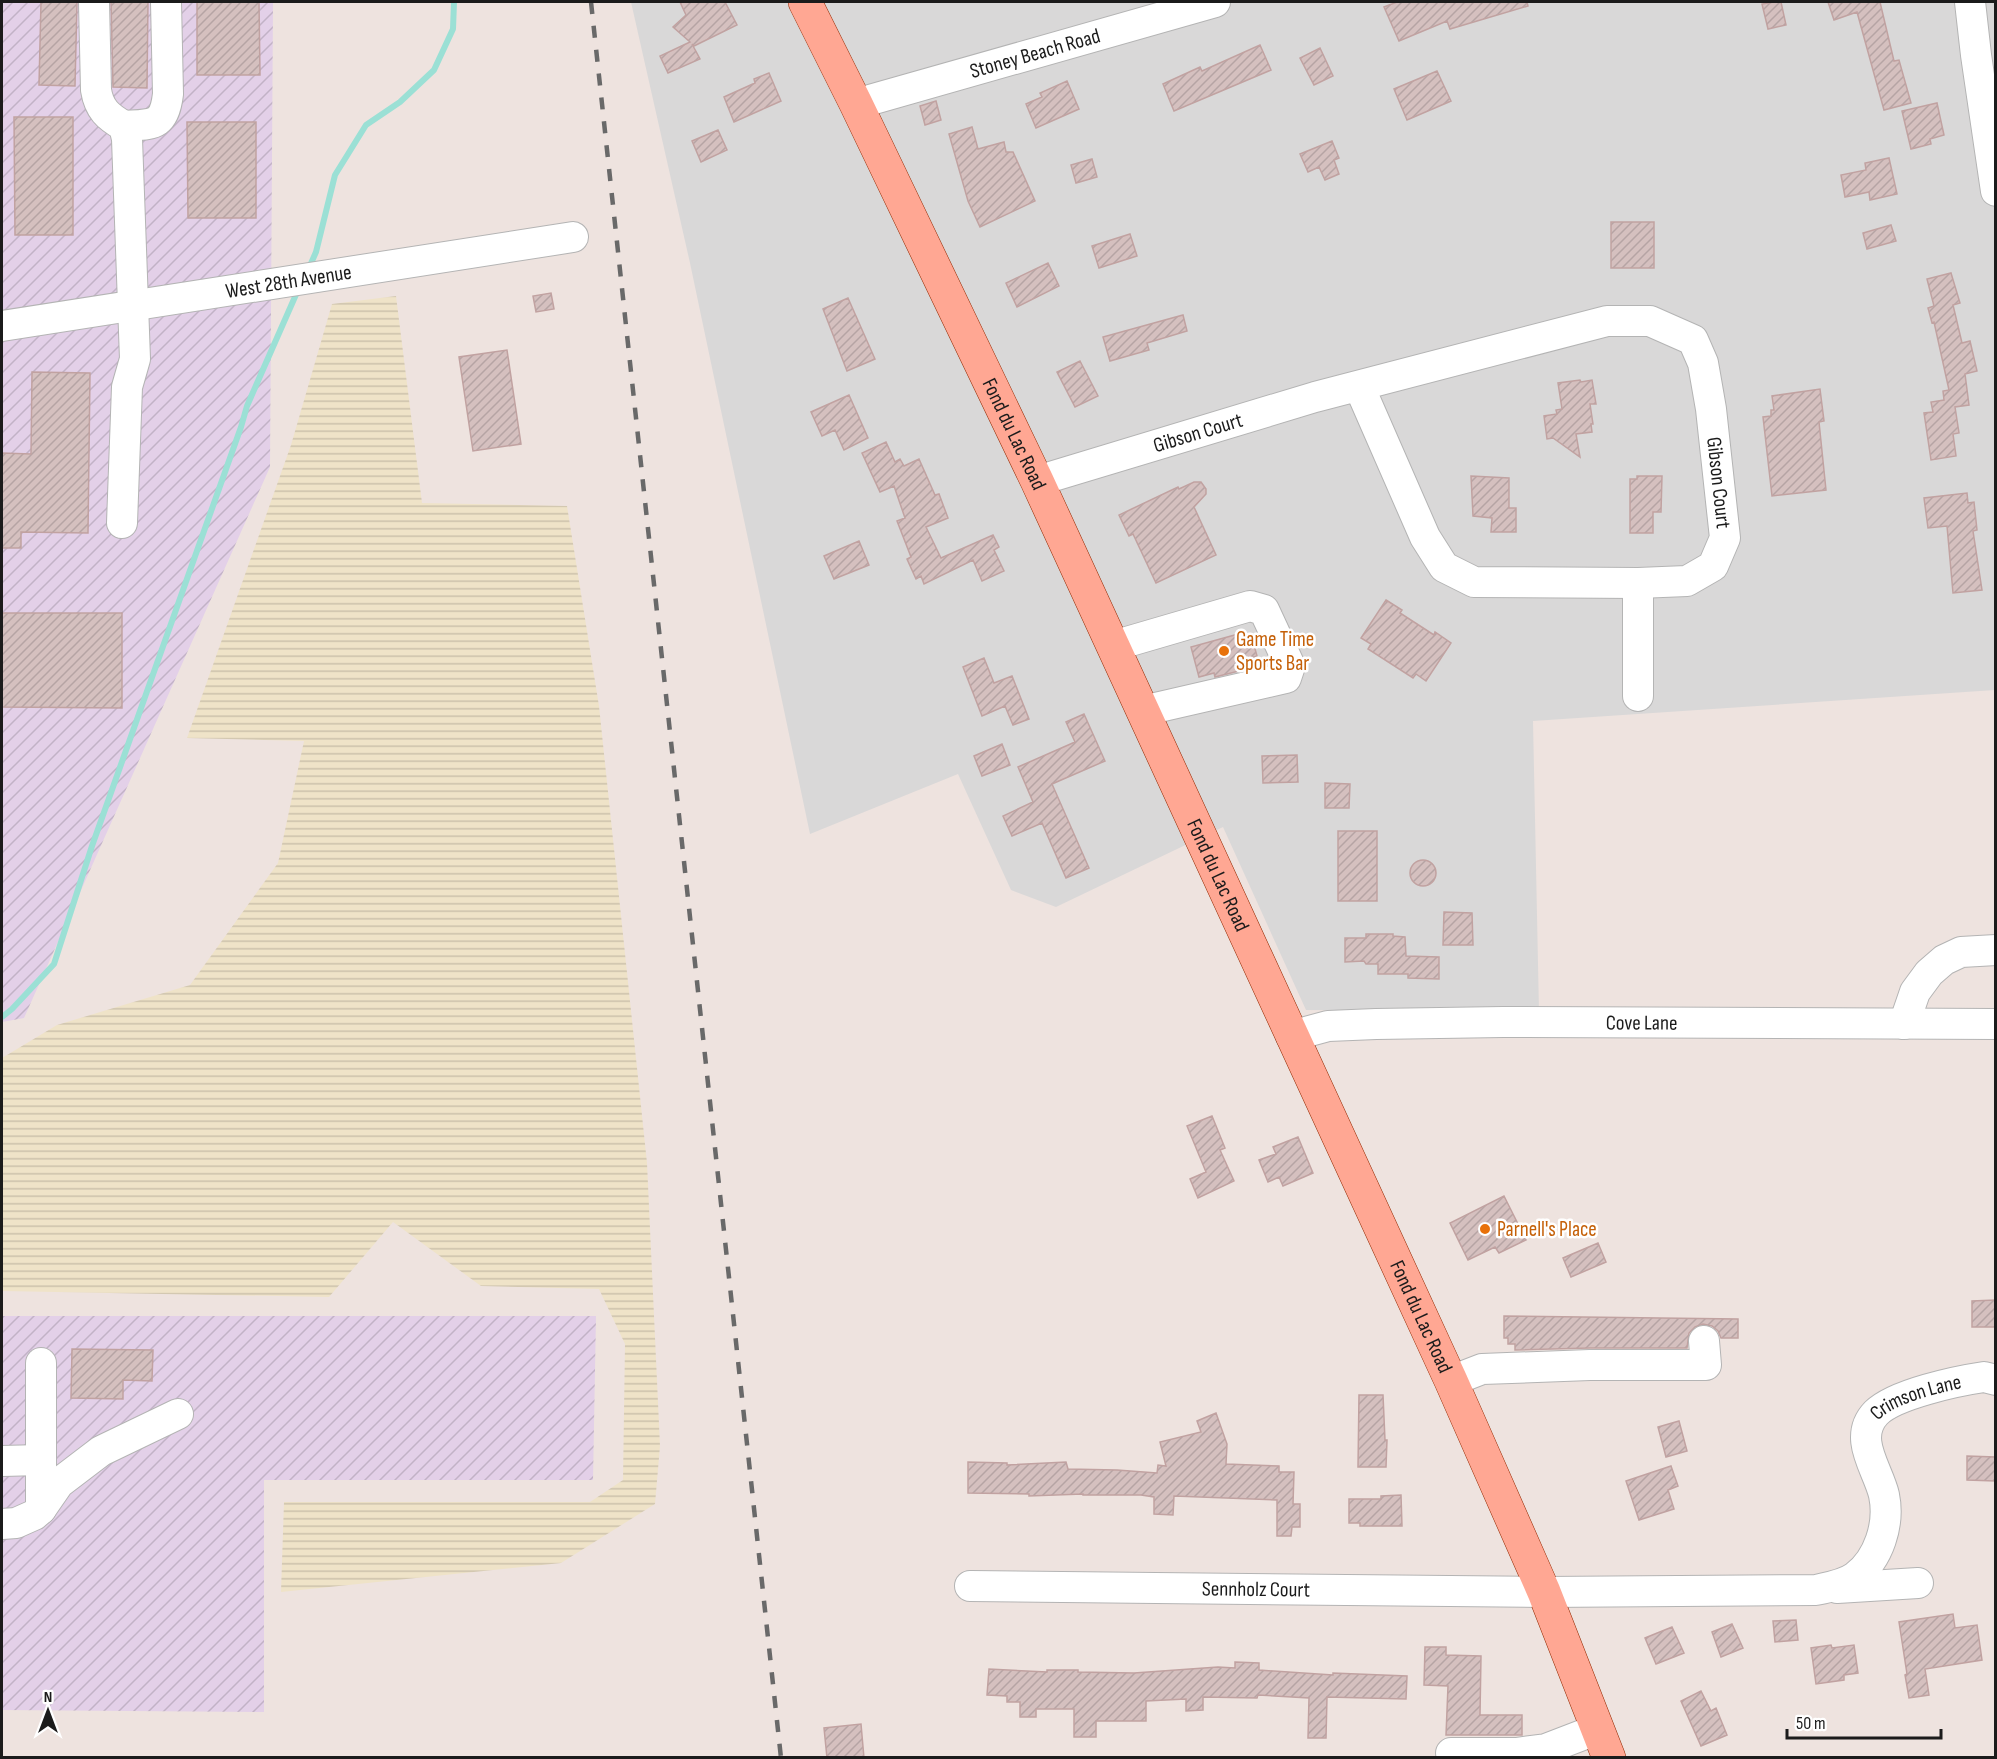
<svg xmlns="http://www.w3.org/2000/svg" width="1997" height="1759" font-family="'Sofia Sans Condensed',sans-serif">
<defs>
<pattern id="industrial-furrows" width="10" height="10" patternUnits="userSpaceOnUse" patternTransform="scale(1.5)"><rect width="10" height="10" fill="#e3d0e8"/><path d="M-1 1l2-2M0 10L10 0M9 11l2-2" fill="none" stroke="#c2b2c6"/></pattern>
<pattern id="farmland-rules" width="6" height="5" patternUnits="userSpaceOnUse" patternTransform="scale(1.5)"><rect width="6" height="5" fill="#efe3c8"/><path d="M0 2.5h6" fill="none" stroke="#ccc2ab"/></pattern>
<pattern id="building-hatch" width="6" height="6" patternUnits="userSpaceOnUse" patternTransform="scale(1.5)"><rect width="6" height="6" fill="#d5c0bf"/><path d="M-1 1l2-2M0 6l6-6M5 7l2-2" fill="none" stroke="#b6a4a4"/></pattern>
</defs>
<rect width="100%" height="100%" fill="#eee3df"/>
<path fill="#d9d8d8" d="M631 2H1995V690L1533 721 1539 1012 1306 1010 1223 827 1056 907 1011 890 958 774 810 834 690 263Z"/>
<path fill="url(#industrial-furrows)" d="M2 2H273L270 467 24 1018 2 1022Z
M2 1316H596L593 1480H264V1712L2 1710Z"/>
<path fill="url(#farmland-rules)" d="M396 296 422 503 567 506 599 706 647 1163 660 1446 655 1504 561 1563 281 1592 284 1502H590L623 1480 625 1344 599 1289 481 1286 393 1222 329 1297 2 1291V1058L57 1025 190 985 278 863 304 741 187 738 291 445 332 304Z"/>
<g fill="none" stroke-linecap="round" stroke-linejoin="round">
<path stroke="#9be0d5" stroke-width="6" d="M309 268 316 252 335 175 366 125 400 102 434 70 453 29 454 2
M2 1017 12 1009 54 964 92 846 241 427 247 406 298 290"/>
</g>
<path fill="url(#building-hatch)" stroke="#c1a2a1" stroke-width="1.5" d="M41 2H77L75 86 39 85Z
M111 2H148L147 88 113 87Z
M197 2H259L260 75H197Z
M680 2H725L737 25 694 46 692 44 700 59 668 73 660 56 690 42 673 27 686 15Z
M1397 2H1527L1528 6 1450 29 1447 21 1399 41 1384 7Z
M1774 2H1781L1786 25 1768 29 1762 4Z
M1828 2H1880L1894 61 1899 60 1911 103 1884 110 1857 12 1834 20Z
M1260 45 1271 70 1174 111 1163 84 1200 67 1202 71Z
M1320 48 1333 76 1314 85 1300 58Z
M1437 71 1451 101 1407 120 1394 89Z
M769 73 781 101 734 122 724 97 755 83 754 79Z
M1067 81 1079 109 1036 128 1026 104 1042 97 1040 93Z
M936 101 941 120 925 125 920 106Z
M1937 103 1944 135 1930 139 1931 144 1911 149 1902 111Z
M14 117H73V235H15Z
M187 122H256V218H188Z
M972 127 978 149 1004 142 1006 152H1013L1035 201 980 227 968 201 949 134Z
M718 130 727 150 701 162 692 141Z
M1332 141 1339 158 1334 160 1339 174 1325 180 1319 167 1308 172 1300 154Z
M1889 158 1897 194 1870 200 1869 192 1845 197 1841 175 1866 170 1865 163Z
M1092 159 1097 177 1076 183 1071 165Z
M1611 222H1654V268H1611Z
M1891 225 1896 241 1867 249 1863 233Z
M1130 234 1137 256 1099 268 1092 246Z
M1048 263 1059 286 1017 307 1006 283Z
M1951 273 1960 303 1953 305 1962 343 1970 341 1977 371 1965 374 1969 405 1955 407 1959 433 1953 434 1956 456 1931 460 1924 413 1933 412 1931 402 1944 400 1943 391 1949 390 1934 322 1932 323 1928 308 1934 306 1927 279Z
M551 293 554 309 536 312 533 296Z
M848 298 875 359 847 371 823 309Z
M1183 315 1187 331 1147 343 1149 350 1110 361 1103 337Z
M507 350 521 444 473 451 459 357Z
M1080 361 1098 396 1075 407 1057 372Z
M32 372 90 373 88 533 21 532V548H2V453L31 454Z
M1580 380 1581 382 1592 380 1596 404H1590L1593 424H1591L1592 432 1576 434 1580 457 1553 438 1547 439 1544 416 1557 414 1556 410 1562 409 1558 383Z
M1820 389 1824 421 1819 422 1826 490 1772 496 1763 417 1771 416V410H1774L1772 396Z
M849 395 868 438 844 450 835 430 822 436 811 412Z
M886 442 895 462 900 459 904 466 919 459 935 495 939 494 948 518 926 527 941 558 993 535 999 547 994 550 1004 571 982 581 973 560 924 584 921 576 916 579 907 559 911 557 897 521 905 518 894 486 880 492 862 453Z
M1471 476 1509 478V508H1516V532H1491L1492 518 1473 516Z
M1637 476H1662L1661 512H1653V533H1630V479H1637Z
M1194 482H1201L1206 489V494L1194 507 1216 555 1156 583 1133 534 1129 536 1119 515 1178 487 1179 489Z
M1967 493 1968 503 1974 502 1977 530 1973 531 1982 590 1953 593 1947 526 1928 528 1924 498Z
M859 541 869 565 834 579 824 556Z
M1386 600 1402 610 1400 613 1434 635 1435 632 1451 643 1426 681 1416 674 1413 678 1368 649 1371 644 1361 638Z
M2 613H122V708L2 707Z
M1242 633 1244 640 1252 638 1257 656 1250 658V661L1238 665 1239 671 1215 677 1214 673 1199 677 1191 647Z
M984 658 994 683 1012 676 1029 719 1013 725 1005 706 982 716 963 667Z
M1084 714 1105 761 1052 784 1089 868 1066 878 1042 823 1012 836 1003 816 1033 802 1018 767 1075 742 1066 722Z
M1002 744 1010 765 982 776 974 756Z
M1297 755 1298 782 1263 783 1262 756Z
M1325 783 1350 784 1349 808H1325Z
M1338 831H1377V901H1338Z
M1410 873a13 13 0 1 1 26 0a13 13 0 1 1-26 0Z
M1444 912 1472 913 1473 945H1443Z
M1366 934H1393V936L1405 937 1406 956 1439 957V979L1408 978V974H1378V964H1366L1364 961 1345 962V938H1366Z
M1212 1116 1225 1148 1220 1150 1234 1181 1198 1198 1190 1179 1206 1172 1187 1126Z
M1298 1137 1313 1173 1283 1186 1279 1177 1268 1182 1259 1160 1276 1154 1273 1147Z
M1504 1196 1526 1240 1499 1253 1495 1247 1468 1260 1450 1223Z
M1598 1243 1606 1262 1571 1277 1563 1258Z
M1995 1300V1327H1972V1301Z
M1504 1316 1738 1319V1338H1721L1718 1331 1712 1326 1703 1324 1695 1327 1689 1333 1687 1348H1590L1515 1350V1344H1508V1338H1504Z
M72 1349 153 1350 152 1381 123 1380V1399L71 1398Z
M1359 1395H1383L1385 1440H1387L1386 1467H1358Z
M1216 1413 1227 1444 1226 1464 1279 1466V1472H1294L1293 1504H1300V1527H1292L1291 1536H1277V1500L1174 1496 1173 1515 1154 1514V1497L1141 1495H1083V1494L1029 1496V1494L968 1493V1462L1007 1463V1465L1066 1462 1068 1469 1117 1470 1157 1473 1158 1465 1166 1466 1160 1442 1201 1432 1197 1421Z
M1679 1421 1687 1451 1666 1457 1658 1427Z
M1967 1456 1995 1457V1481L1967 1480Z
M1671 1466 1678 1486 1668 1490 1674 1509 1639 1520 1626 1481Z
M1401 1495 1402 1526H1360V1523H1349V1499H1381V1496Z
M1953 1614 1955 1628 1977 1625 1982 1660 1925 1669 1929 1695 1909 1698 1905 1675 1907 1674 1899 1622Z
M1796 1620 1798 1640 1775 1642 1773 1621Z
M1732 1624 1743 1648 1721 1657 1712 1632Z
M1672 1627 1684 1653 1656 1664 1645 1638Z
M1831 1645 1832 1648 1854 1645 1858 1673 1844 1675V1680L1816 1684 1811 1648Z
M1425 1647H1446V1655L1481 1656 1480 1715H1522V1735H1446L1448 1686 1424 1685Z
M1235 1662 1259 1663V1670L1333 1675V1673L1407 1676 1406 1699 1327 1697 1326 1738H1308L1309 1698 1258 1695 1257 1698 1203 1697V1710L1186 1711V1699L1146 1701V1721H1096V1737H1074V1709H1036V1717H1020V1702H1007V1696L987 1695 989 1669 1047 1672V1670H1078V1672L1134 1673 1218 1667 1235 1668Z
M1701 1691 1711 1711 1716 1708 1727 1735 1701 1746 1681 1701Z
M861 1724 864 1758H827L824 1728Z"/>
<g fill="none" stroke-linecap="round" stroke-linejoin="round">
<g stroke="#b4b4b4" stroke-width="32">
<g id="minor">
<path d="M94 2 96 90C99 109 108 117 124 126L127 139 135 359 127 387 122 523"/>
<path d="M1970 2 1976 55 1996 191"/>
<path id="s1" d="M856 104 1215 2"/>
<path d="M124 126C153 124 164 127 168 94L166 2"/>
<path id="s2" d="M2 326 573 237"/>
<path id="s3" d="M1037 481 1315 397 1607 321H1650L1693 340 1703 363 1711 409 1725 538 1713 566 1687 581 1638 583 1474 582 1444 567 1425 537 1359 386"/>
<path d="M1638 583V696"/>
<path d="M1113 646 1250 606 1264 610 1290 666 1286 678 1142 711"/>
<path d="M1904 1024 1915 992 1929 973 1944 960 1961 952 1996 950"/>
<path id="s4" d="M1291 1036 1328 1026 1376 1024 1503 1022 1996 1024"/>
<path d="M1451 1381 1482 1369 1590 1365H1706L1704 1341"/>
<path d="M2 1461 41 1460"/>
<path d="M41 1509V1363"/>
<path d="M2 1524 16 1523 34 1515 41 1509 59 1483 101 1451 178 1414"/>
<path id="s5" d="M970 1586 1544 1592 1816 1590C1829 1587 1844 1585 1855 1577 1879 1559 1890 1524 1884 1495 1878 1469 1852 1438 1876 1413 1895 1394 1957 1381 1984 1377L1996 1380"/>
<path d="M1837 1588 1918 1583"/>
<path d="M1451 1753H1516L1546 1749 1598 1729"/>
</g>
</g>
<g stroke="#922900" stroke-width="34">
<g id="major">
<path id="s6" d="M805 2 856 104 1037 481 1451 1381 1544 1592 1609 1758"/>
</g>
</g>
<use href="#minor" stroke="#fff" stroke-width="30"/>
<use href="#major" stroke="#ffa793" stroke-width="33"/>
<path stroke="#696969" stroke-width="4.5" stroke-dasharray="12 12" stroke-linecap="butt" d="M591 2 781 1758"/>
</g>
<g fill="#e8710a" stroke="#fff" stroke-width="2">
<circle cx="1224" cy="651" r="6"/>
<circle cx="1485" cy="1229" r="6"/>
</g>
<g text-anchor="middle" stroke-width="5" stroke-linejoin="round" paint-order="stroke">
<g font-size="21" fill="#1b1b1b" stroke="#fff">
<text dy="7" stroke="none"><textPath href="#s1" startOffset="186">Stoney Beach Road</textPath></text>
<text dy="7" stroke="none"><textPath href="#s2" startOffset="290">West 28th Avenue</textPath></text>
<text dy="7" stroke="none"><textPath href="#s3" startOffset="168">Gibson Court</textPath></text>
<text dy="7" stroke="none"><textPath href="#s6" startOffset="480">Fond du Lac Road</textPath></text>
<text dy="7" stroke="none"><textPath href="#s3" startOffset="828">Gibson Court</textPath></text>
<text dy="7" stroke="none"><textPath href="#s6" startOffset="966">Fond du Lac Road</textPath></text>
<text dy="7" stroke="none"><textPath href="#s4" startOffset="352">Cove Lane</textPath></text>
<text dy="7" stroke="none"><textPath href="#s6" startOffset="1452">Fond du Lac Road</textPath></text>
<text dy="7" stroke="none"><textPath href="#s5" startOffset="1110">Crimson Lane</textPath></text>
<text dy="7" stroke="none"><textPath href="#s5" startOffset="286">Sennholz Court</textPath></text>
</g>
<g font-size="21" fill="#c56008" stroke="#fff" text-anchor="start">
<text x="1236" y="646">Game Time<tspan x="1236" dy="24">Sports Bar</tspan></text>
<text x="1497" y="1236">Parnell's Place</text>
</g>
</g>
<rect width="1997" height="1759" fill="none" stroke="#1b1b1b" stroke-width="6"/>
<g transform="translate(48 1711)" stroke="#ffffff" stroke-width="4.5" paint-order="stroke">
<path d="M0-4.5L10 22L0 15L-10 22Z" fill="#1b1b1b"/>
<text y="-9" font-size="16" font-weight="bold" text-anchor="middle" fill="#1b1b1b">N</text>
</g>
<path d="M1787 1729v9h154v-9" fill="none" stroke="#1b1b1b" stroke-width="3"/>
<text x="1796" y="1729" font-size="18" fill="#1b1b1b" stroke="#ffffff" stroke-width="4.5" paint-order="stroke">50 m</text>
</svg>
